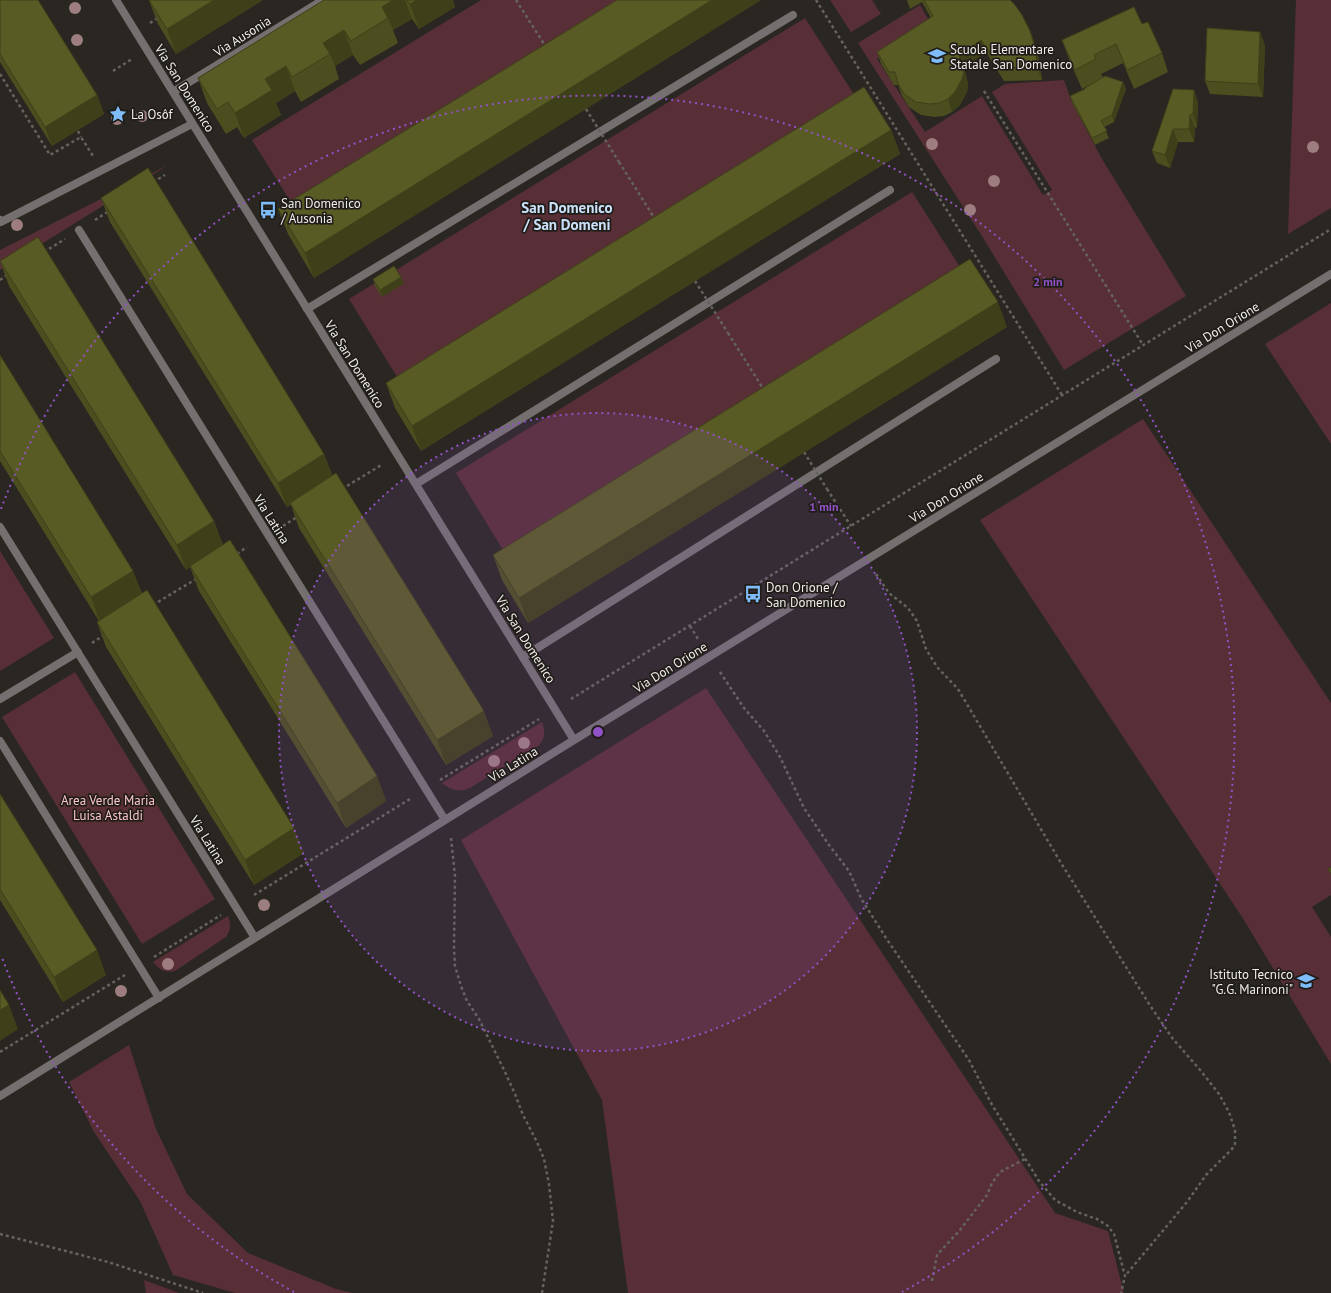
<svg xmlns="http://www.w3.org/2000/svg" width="1331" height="1293" font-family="'PT Sans',sans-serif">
<rect width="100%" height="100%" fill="#2a2722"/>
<path fill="#582f36" d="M481 0H657L302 220 252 140Z
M830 0H872L881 14 851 32Z
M1296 0H1331V208L1288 234Z
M920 5 931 24 877 59 925 132 982 96 1043 195 1052 190 992 92 1005 84 1064 80 1072 103 1102 159 1186 296 1064 370 980 233 858 43Z
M805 18 864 110 407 393 349 299Z
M168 165 0 270V250Z
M912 192 971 284 514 568 456 473Z
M1331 303V444L1265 344Z
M1143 419 1331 703V895L1312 907 1331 937V1064L1242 917 980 520Z
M0 551 54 638 0 671Z
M75 672 215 899 142 944 2 717Z
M706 688 1055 1213 1108 1231 1124 1293H628L602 1100 461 840Z
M542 722C545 731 546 739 538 746L470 788C459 793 451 790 442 783Z
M228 916C231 924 231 930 226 937L175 971C165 973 160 970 153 962Z
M129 1045 156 1129 187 1194 248 1253 336 1289 353 1293H235L173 1275 140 1201 94 1132 69 1082Z
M144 1280 179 1293H146Z"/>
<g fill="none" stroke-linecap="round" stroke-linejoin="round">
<path stroke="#66635e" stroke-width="2.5" stroke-dasharray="3 3" stroke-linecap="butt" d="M516 0 546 47
M816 0 1062 395
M150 23 159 17
M113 71 132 59
M0 74 50 155 81 137 93 156
M984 91 1143 345
M78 131 81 137
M619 162 655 219
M153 182 165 175
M95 220 109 211
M44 252 65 239
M0 280 7 275
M728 333 764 390
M342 489 383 464
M827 489 851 526
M283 526 297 517
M237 554 247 547
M876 574 889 593 908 608 917 621 926 649 937 667 958 689 1061 863 1151 1007 1173 1039 1201 1071 1219 1094 1229 1112 1235 1130V1144L1232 1149 1206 1175 1187 1202 1125 1276
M153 605 196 579
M690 626 698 639
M92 643 104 635
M720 672 744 708 764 731 780 757 804 808 829 845 849 871 862 900 886 938 969 1060 991 1103 1039 1181 1055 1200 1077 1212 1097 1219 1108 1226 1114 1234 1125 1276 1121 1293
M571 699 1331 229
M440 780 539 719
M451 838 455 876 454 948 455 966 461 986 467 1001 479 1019 505 1072 515 1094 523 1115 537 1142 544 1159 549 1184 553 1221 542 1293
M254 895 410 799
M154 957 221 915
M0 1052 125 975
M0 1234 108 1262 203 1293
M932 1281 937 1255 960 1230 987 1195 992 1183 1000 1172 1025 1159"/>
<path stroke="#73706f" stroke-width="8" d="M0 220 1 222 192 124
M307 309 793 15
M416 484 890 190
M523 657 996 359"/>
<path stroke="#73706f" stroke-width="8" d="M116 0 574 740
M173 92 323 0
M79 230 445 820
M0 527 255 938
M0 699 78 652
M0 741 159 998
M0 1096 574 740 1331 274"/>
<path stroke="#66635e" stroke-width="2.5" stroke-dasharray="3 3" stroke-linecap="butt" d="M586 109 619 162
M695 281 728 333
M804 452 827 489"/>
</g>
<g fill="#9d7d80">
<circle cx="75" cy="8" r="6"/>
<circle cx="77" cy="40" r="6"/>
<circle cx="142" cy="116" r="6"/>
<circle cx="117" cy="119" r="6"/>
<circle cx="932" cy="144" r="6"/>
<circle cx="1313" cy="147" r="6"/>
<circle cx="994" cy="181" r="6"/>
<circle cx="970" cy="210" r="6"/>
<circle cx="17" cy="225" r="6"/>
<circle cx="524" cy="743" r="6"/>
<circle cx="494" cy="761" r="6"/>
<circle cx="264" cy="905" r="6"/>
<circle cx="168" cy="964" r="6"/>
<circle cx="121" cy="991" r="6"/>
</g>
<path fill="#4c4e1f" d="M0 0 97 95 104 114 52 146 0 62Z
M149 0H263L176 54 158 24Z
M324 0H453L455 7 419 29 412 19 393 30 398 43 360 65 353 55 335 66 339 79 301 102 295 91 276 103 281 115 244 138 237 127 226 134 207 103 198 78Z
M617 0H761L314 278 288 234 278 209Z
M907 0H1010L1030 31 1035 44 1040 64 1042 80 1004 81 986 52 964 68 968 84 967 92 960 105 952 112 944 116 935 117 921 115 909 107 902 96 898 85H894L881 64 877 52 931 18 922 2 910 9Z
M1142 24 1162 53 1168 72 1134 89 1123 63 1101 74 1103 78 1123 82 1126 89 1114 122 1104 127 1109 138 1095 145 1072 103 1070 96 1085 89 1089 85 1082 89 1069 59 1062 40Z
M1265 45 1263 97 1210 94 1205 81Z
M1194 90 1198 103 1197 127 1195 128 1194 142H1178L1170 168 1157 163 1152 151Z
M891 130 900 154 421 451 395 408 386 383Z
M101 198 324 454 332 475 493 736 446 765 299 528 291 505 287 507 110 222Z
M0 261 214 521 223 545 377 776 386 801 346 828 199 591 190 567 186 570 9 286Z
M401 277 404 283 382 297 375 286 373 279Z
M1007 327 528 623 502 580 493 555Z
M0 355 133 571 142 594 304 853 254 885 106 647 97 622 99 621 0 461Z
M0 794 106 975 63 1002 0 900Z"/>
<path fill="#3e4019" d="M214 0H263L176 54 167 29Z
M393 0H405L412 19 393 30 388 18 382 7Z
M417 0H453L455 7 419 29 410 4Z
M712 0H761L314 278 305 253Z
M344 30 353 55 335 66 330 54 323 43Z
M1030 31 1035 44 1040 64 1042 80 1037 67Z
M1260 32 1265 45 1263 97 1258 84Z
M981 40 986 52 964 68 968 84 967 92 960 105 952 112 948 99 959 55Z
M286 66 295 91 276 103 281 115 244 138 235 113 265 79Z
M1123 82 1126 89 1114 122 1112 115Z
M1194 90 1198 103 1197 127 1193 114Z
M97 95 104 114 52 146 45 127Z
M1190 115 1195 128 1194 142 1189 129Z
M1173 129 1178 142 1170 168 1165 155Z
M891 130 900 154 421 451 412 426Z
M401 277 404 283 382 297 380 290Z
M998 302 1007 327 528 623 519 598Z
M324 454 333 479 290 503 291 505 287 507 278 483Z
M214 521 223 546 186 570 177 545Z
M133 571 142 596 100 622 91 597Z
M484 711 493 736 446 765 437 740Z
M377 776 386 801 346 828 337 803Z
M294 828 304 853 254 885 245 860Z
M97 950 106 975 63 1002 54 977Z
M9 1005 18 1029 0 1041V1010Z"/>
<path fill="#585b24" stroke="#3e4019" d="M0 0H38L97 95 45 127 0 54Z
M149 0H214L167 29Z
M324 0H393L382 7 388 18 351 41 344 30 323 43 330 54 292 77 286 66 265 79 272 90 235 113 228 102 217 109 198 78Z
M407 0H417L410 4Z
M617 0H712L305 253 278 209Z
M924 0H1010L1015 5 1022 15 1030 31 1036 51 1037 67 1000 68 981 40 959 55 964 71 962 79 955 92 948 99 939 103 930 104 916 102 904 94 898 83 895 72H889L877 52 933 16Z
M1134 7 1142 24 1148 22 1162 53 1127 70 1116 44 1094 55 1096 59 1075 70 1062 40Z
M1207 28 1260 32 1258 84 1205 81Z
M1105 76 1123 82 1112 115 1101 121 1107 131 1092 138 1070 96 1085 89V88Z
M864 87 891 130 412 426 386 383Z
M1173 89 1194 90 1193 114 1190 115 1189 129H1173L1165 155 1152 151Z
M148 168 324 454 278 483 101 198Z
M38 237 214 521 177 545 0 261Z
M970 259 998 302 519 598 493 555Z
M394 266 401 277 380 290 373 279Z
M0 355 133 571 91 597 0 451Z
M336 473 484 711 437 740 290 503Z
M230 540 377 776 337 803 190 566Z
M147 590 294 828 245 860 97 622Z
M0 794 97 950 54 977 0 889Z
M1331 867V874L1328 869Z
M0 990 9 1005 0 1010Z"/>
<circle cx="598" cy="732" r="319" fill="#9252c7" fill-opacity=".12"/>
<g fill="none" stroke="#9252c7" stroke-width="2" stroke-dasharray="2 4">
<circle cx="598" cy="732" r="319"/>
<path d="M294 1292A637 637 0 0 1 1 955M1 509A637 637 0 1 1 902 1292"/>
</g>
<defs>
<g id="school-bare" transform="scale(1.38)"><path d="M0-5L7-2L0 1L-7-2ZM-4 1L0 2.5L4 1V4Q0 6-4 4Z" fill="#7fbdfa" stroke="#201d19" stroke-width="2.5" paint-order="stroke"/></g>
<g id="sight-bare" transform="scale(1.38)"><path d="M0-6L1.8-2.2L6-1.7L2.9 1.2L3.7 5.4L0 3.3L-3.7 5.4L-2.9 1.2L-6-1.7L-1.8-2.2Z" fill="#7fbdfa" stroke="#201d19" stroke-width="2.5" paint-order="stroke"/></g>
<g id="bus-bare" transform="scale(1.38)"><path d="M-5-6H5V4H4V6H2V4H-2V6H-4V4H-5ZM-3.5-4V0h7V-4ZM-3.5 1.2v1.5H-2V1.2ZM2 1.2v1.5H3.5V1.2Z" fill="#7fbdfa" stroke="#201d19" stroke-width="2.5" paint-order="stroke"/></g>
</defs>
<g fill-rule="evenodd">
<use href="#school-bare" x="937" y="56"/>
<use href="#sight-bare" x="118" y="114"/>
<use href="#bus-bare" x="268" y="210"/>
<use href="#bus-bare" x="753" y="594"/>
<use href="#school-bare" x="1306" y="981"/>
</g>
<g text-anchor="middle" stroke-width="3.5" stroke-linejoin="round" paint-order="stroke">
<g font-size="13" fill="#efece9" stroke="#201d19">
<text transform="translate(242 36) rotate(-32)" y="5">Via Ausonia</text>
<text transform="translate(185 88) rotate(58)" y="5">Via San Domenico</text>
<text transform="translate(1222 327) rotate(-32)" y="5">Via Don Orione</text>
<text transform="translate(355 364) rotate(58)" y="5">Via San Domenico</text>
<text transform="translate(946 497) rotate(-32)" y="5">Via Don Orione</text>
<text transform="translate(272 519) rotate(58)" y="5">Via Latina</text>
<text transform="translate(526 639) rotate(58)" y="5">Via San Domenico</text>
<text transform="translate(670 667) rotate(-32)" y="5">Via Don Orione</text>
<text transform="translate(513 764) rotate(-32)" y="5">Via Latina</text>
<text transform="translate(208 840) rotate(58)" y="5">Via Latina</text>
</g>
<g font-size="13" fill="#efece9" stroke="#201d19" text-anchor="start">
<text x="950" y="54">Scuola Elementare<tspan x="950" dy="15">Statale San Domenico</tspan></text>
<text x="131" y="119">La Osôf</text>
<text x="281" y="208">San Domenico<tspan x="281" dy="15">/ Ausonia</tspan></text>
<text x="766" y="592">Don Orione /<tspan x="766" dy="15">San Domenico</tspan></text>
<text x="1293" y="979" text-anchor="end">Istituto Tecnico<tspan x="1293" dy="15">"G.G. Marinoni"</tspan></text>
</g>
<g font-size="13" fill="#fbc4cc" stroke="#201d19">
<text x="108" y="805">Area Verde Maria<tspan x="108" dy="15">Luisa Astaldi</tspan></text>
</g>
<g font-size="15" font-weight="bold" fill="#cce2fa" stroke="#201d19">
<text x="567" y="213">San Domenico<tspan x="567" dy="17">/ San Domeni</tspan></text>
</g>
</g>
<circle cx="598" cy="732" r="6" fill="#9252c7" stroke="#201d19" stroke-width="2"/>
<g font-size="12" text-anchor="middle" font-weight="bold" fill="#9252c7" stroke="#201d19" stroke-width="3.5" stroke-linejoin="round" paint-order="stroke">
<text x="1048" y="286">2 min</text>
<text x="824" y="511">1 min</text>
</g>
</svg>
